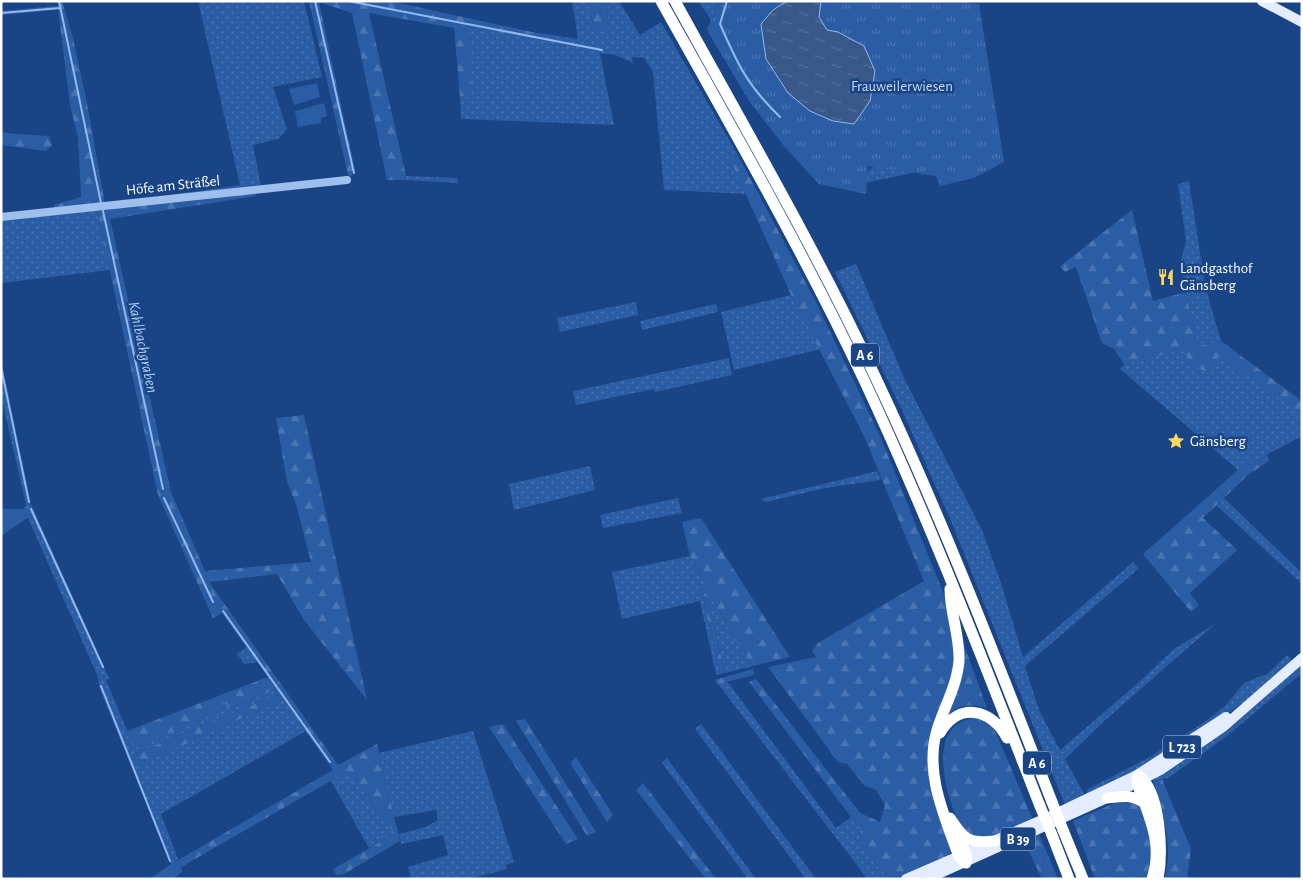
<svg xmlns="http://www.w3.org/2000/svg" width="1303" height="880" font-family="'Alegreya Sans',sans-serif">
<defs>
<pattern id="grass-dots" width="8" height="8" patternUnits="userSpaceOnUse" patternTransform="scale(1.25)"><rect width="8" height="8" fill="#2b5da4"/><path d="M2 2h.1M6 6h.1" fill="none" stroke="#4b75b2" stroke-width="1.8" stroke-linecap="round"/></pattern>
<pattern id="forest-firs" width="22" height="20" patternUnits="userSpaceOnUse" patternTransform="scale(1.25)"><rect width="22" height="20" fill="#2b5da4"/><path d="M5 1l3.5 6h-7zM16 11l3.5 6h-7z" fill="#4b75b2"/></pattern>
<pattern id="park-tufts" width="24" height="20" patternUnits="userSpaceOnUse" patternTransform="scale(1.25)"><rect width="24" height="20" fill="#2b5da4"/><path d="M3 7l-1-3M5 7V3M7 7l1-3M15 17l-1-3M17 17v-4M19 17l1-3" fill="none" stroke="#4b75b2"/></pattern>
<pattern id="water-ripples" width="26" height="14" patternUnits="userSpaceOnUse" patternTransform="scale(1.25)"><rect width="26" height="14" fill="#385889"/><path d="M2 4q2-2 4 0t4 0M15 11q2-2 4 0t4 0" fill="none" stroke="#56719b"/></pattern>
</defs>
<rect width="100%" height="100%" fill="#194486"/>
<path fill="url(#grass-dots)" d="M198 1H303L305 5 322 77 273 87 287 129 278 139 253 145 261 186 240 185Z
M572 1H590L593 31 608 30 607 1H619L640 35 661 22 739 157 728 152 746 194 664 190 653 72 644 58 632 57 633 63 615 55 600 53 614 125 461 119 460 97H471L470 34 473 27 529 38 532 32 578 39Z
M698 1H719L711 20Z
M57 6 55 10 1 15V11Z
M880 159 935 168 856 185Z
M406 176 457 178 458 183 407 180Z
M1189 181 1205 285 1221 341 1198 346 1180 264 1186 241 1178 184Z
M96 206 110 270 1 283V215Z
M856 264 905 380 982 530 1001 583 1023 657 1133 562 1138 569 1025 666 1039 710 1060 750 1138 683 1174 649 1215 624 1103 722 1065 759 1085 796 1088 789 1148 758 1203 723 1225 706 1244 683 1267 674 1287 655 1293 662C1226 721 1147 770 1065 805L951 521 901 408 835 272Z
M791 295 821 349 734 370 721 312Z
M636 302 638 315 560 332 557 318Z
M716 304 718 312 642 330 640 321Z
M1186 348 1218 356 1228 361 1302 414V436L1238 470 1120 369 1126 362Z
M729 358 732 375 655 392 654 389 576 405 573 391Z
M1 359 31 504 109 678 106 680 134 747 223 701 231 709 276 689 280 694 136 753 140 764 283 699 306 731 161 814 178 859 171 864 99 687 98 677 24 509 26 504 1 396Z
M590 466 595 490 514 510 509 484Z
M877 471 881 480 825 488 766 502 761 499Z
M678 498 682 513 603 528 600 515Z
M1224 498 1302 573V584L1215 504Z
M690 556 734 639 753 666 725 673 707 595 702 591 720 674 716 675 700 601 622 619 612 572Z
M247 647 258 662 244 664 237 654Z
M1302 664V673L1227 736 1168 778 1162 779 1156 790 1153 781 1159 775 1220 735Z
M727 681 836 828 851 817 860 829 864 850 890 879H860L866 877 718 684Z
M701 724 816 879H806L695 729Z
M473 731 514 862 506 865 507 869 469 879H411L408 867 448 855 443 835 401 844 399 834 426 827 438 820 436 810 394 817 379 753Z
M667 758 756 879H748L662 763Z
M348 771 391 829 396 825 398 832 369 848 331 781Z"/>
<path fill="url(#forest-firs)" d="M57 1H62L73 38 87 103 105 204 240 185 254 186 256 196 110 219 171 492 205 571 311 562 296 504 287 482 276 418 304 415 367 700 304 620 277 574 209 582 338 765 377 744 396 825 391 829 348 771 181 867 182 872 173 879H150L171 864 333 770 283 699 140 765 136 753 279 694 276 689 231 709 223 702 218 705 217 713 134 748 127 731 268 677 222 613 213 618 158 495 96 206 54 210V205L81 197 78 138 70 105Z
M309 1H389L532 32 529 39 473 27 470 34 472 97H460L454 28 369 13 407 180H387L352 13 319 2 355 170 349 179Z
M590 1H607L608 30 593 32Z
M1 133 49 136 52 145 46 151 1 145Z
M727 152 739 157 816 302 881 438 947 602 954 652 953 675 929 753 932 793 948 835 951 852 944 860 897 879H890L864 850 860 829 749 682 756 679 860 813 880 822 885 805 876 790 865 786 847 764 838 762 768 667 816 657 812 651 818 643 924 581 864 436 791 295Z
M1132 210 1153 301 1186 292 1198 346 1221 341 1302 401V414L1218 356 1217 365 1207 372 1190 365 1185 349 1124 364 1114 349 1102 343 1076 267 1065 272 1060 266Z
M1267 455 1269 461 1248 475 1203 518 1237 550 1190 593 1199 605 1191 612 1143 554 1238 470Z
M701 518 790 657 753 666 734 639 690 556 682 522Z
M702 591 707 595 725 673 720 674Z
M963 642 987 708C972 704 959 704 948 715L963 674Z
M753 669 754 675 718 684 715 680Z
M976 717 991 726 997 735 1033 820C1019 825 988 842 975 837 950 827 935 756 948 735 954 723 964 720 976 717Z
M525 719 596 832 587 836 516 721Z
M503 724 578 839 566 844 489 727Z
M576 757 613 815 607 822 570 763Z
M1162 779 1191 849 1187 879H1164C1174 850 1163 817 1156 790Z
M643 783 716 879H706L636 790Z
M1132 799C1156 815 1154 854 1147 879H1095L1073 821 1117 802Z
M398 832 400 841 344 874 336 875 333 869Z
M1039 834 1058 879H1042L1023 839Z"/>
<path fill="url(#park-tufts)" d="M716 1H958L979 4 1004 162 974 178 940 186 936 176 868 166 866 194 819 184 784 146 749 101 707 30 716 8Z"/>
<path fill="#2b5da4" d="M317 83 320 97 294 105 289 89Z
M324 103 327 116 321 118V123L298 127 295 111Z
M1 509H24L29 517 1 536Z"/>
<path fill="url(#water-ripples)" stroke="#91b9ef" d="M787 1H821L819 17 827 30 838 32 864 46 875 71 870 101 854 124 833 121 810 111 788 93 766 59 761 24 773 10Z"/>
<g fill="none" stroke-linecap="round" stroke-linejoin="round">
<path stroke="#91b9ef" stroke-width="2" d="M59 1 101 203
M315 1 354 173
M348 1 602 50
M727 1 720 24C738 65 747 85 780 117
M1 13 60 8
M103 211 163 489
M1 367 29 502
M164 498 213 602
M31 509 103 667
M223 611 330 762
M101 686 170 861"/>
<path stroke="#9fbfec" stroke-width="8" d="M1 217 347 180"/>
<path stroke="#e4edff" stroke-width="10" d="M1262 1 1302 22
M906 879 1051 816 1137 775 1226 717
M927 879 1107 798 1162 769 1223 727 1302 658"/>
<path stroke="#fff" stroke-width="11" d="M661 1C731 126 803 251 864 380 929 519 984 663 1040 806
M675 1C743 125 814 246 874 374 940 513 996 658 1052 802
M950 589C950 613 960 636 959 661 957 686 944 707 937 730 924 773 945 817 959 857L966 863
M940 733C959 701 992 709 1007 738
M1107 798C1123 796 1132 794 1146 804
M950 818C964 840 969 844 995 841
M1063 830 1083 879
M960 833 966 854V863
M1052 835 1069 879
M1152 879C1164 843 1148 815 1137 783L1138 775C1161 791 1163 853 1158 879"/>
<path stroke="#fff" stroke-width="11" d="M1052 802 1063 830
M1040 806 1052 835"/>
</g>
<defs>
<g id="restaurant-bare" transform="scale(1.35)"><path d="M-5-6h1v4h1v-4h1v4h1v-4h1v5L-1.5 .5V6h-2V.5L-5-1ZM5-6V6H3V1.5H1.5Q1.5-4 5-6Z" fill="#ffd65a" stroke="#194486" stroke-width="2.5" paint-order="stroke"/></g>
<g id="sight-bare" transform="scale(1.35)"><path d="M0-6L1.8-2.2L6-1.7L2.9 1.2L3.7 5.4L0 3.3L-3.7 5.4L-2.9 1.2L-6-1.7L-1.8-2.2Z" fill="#ffd65a" stroke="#194486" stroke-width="2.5" paint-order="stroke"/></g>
</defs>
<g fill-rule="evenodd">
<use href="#restaurant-bare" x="1166" y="277"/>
<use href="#sight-bare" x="1176" y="441"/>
</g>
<g text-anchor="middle" stroke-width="5" stroke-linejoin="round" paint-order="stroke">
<g fill="#194486" stroke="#bac7db" stroke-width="1">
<rect x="851" y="343.5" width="28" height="23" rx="4"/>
<rect x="1163" y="735.5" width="38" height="23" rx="4"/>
<rect x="1023" y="751.5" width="28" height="23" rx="4"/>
<rect x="1000.5" y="827.5" width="35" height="23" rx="4"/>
</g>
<g font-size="14" font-weight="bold" fill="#fff">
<text x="865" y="360">A 6</text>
<text x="1182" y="752">L 723</text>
<text x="1037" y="768">A 6</text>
<text x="1018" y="844">B 39</text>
</g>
<g font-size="15" fill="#c4daf9" stroke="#194486">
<text x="902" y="91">Frauweilerwiesen</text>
</g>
<g font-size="15" fill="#fff" stroke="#194486">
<text transform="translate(173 185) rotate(-6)" y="5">Höfe am Sträßel</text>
</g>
<g font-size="15" fill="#fff" stroke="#194486" text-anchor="start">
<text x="1180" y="273">Landgasthof<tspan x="1180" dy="17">Gänsberg</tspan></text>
<text x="1190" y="446">Gänsberg</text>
</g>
<g font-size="16" font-style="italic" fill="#aac9f4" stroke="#194486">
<text transform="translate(144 347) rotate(78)" y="6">Kahlbachgraben</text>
</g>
</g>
<rect width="1303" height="880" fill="none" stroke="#ffffff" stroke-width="5"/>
</svg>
